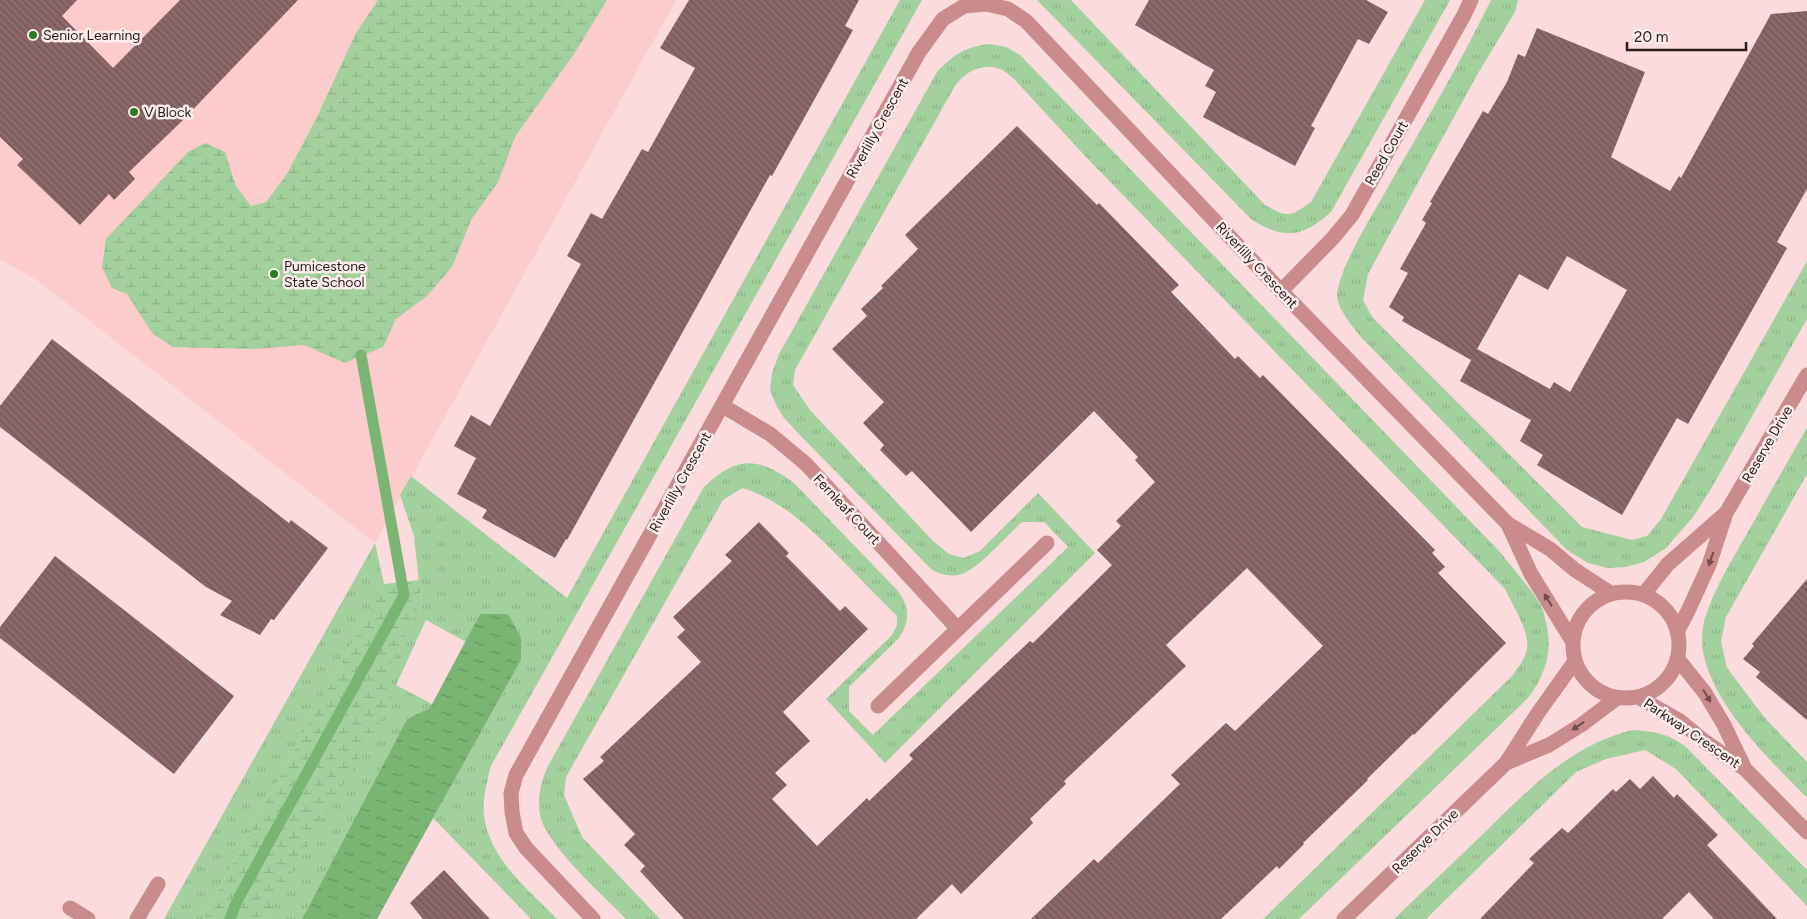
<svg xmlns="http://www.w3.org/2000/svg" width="1807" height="919" font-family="Figtree,sans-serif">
<defs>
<pattern id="grass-tufts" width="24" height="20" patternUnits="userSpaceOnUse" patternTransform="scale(1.25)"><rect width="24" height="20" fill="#a3d19d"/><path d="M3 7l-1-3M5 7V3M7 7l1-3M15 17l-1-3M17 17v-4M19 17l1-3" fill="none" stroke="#8cb387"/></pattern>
<pattern id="wetland-marsh" width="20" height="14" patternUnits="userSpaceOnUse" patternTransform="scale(1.25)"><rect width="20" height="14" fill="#a3d19d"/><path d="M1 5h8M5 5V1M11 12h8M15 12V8" fill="none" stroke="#8cb387"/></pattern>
<pattern id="water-ripples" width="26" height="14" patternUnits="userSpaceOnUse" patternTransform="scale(1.25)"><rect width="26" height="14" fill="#7bb574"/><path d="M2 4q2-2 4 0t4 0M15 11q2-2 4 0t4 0" fill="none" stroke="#65925e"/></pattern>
<pattern id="building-back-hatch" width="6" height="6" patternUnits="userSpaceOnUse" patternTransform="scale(1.25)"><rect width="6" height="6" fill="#8c6869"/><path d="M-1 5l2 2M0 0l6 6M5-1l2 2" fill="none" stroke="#725556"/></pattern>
</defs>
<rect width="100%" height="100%" fill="#fcdbdc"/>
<path fill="#fccbcc" d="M0 0H676L375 543 37 280 0 259Z"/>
<path fill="url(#grass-tufts)" d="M900 0H922L491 766C487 782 482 800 484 816 490 860 528 889 557 919H531L433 818 521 660V637L507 614H480L466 642 426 620 396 685 432 704 430 708 407 719 302 919H265L421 600 414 536 400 495 411 476 567 598Z
M1037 0H1071L1265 205C1288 218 1290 217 1311 202L1425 0H1450L1331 212C1302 238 1284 240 1251 219Z
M1491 0H1518L1515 12 1477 75 1368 274 1363 300 1372 317 1582 527 1632 540 1647 536 1661 519 1807 261V319L1711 489 1693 517 1666 548 1644 562 1626 567 1608 568 1588 563 1567 550 1360 336C1353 327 1338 309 1337 297 1337 270 1374 213 1388 187 1423 125 1460 64 1491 0Z
M990 44 1006 47 1020 55 1500 552C1513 569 1529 586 1540 604 1543 608 1544 614 1545 619 1554 647 1546 675 1528 698L1299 919H1263L1512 676C1518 668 1526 658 1527 648 1530 632 1512 604 1505 589L1086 157 1013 78C1009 75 1004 70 1000 69 982 62 965 72 955 86L795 370 793 385 810 410 933 541 949 554 964 558 980 551 1038 493 1095 553 885 763 826 699 892 635 897 625V616C879 598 861 580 843 561 813 531 783 500 742 488L723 500 566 777 564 795 582 837 660 919H626C603 895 546 845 540 815 537 796 541 782 548 766L704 487C737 455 759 457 794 483L898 591C910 607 910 621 899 638L849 687V711L873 735 1068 547 1044 522H1022C1007 535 982 565 964 573 952 578 941 575 931 569L797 432 784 418 776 405 770 390 772 373 779 354 937 72C954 54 965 47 990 44Z
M1807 428V474L1726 617 1721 641 1727 668 1764 717 1807 762V798C1769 759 1714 707 1703 652 1701 642 1702 628 1705 618 1713 592 1731 561 1745 537 1766 500 1786 464 1807 428Z
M375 543 384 584 203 919H164Z
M1633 730C1655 732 1668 733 1686 747L1807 870V906L1676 769 1645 750 1606 759 1576 772 1426 919H1394C1423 891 1453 863 1482 835 1526 792 1571 744 1633 730Z"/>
<path fill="url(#wetland-marsh)" d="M378 0H607L576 51 515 137 498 182 471 220 452 267 427 296 396 319 383 347 345 363 304 345 253 349 173 347 152 333 127 294 112 288 102 267 106 239 188 152 205 143 225 152 236 186 251 206 266 202 287 174 316 119 356 33Z
M419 580 421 601 385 676 392 701 265 919H203L384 584Z"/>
<path fill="url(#water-ripples)" d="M480 614H508L521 637V660L377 919H302L407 719 430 708Z"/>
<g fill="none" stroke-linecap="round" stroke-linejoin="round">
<path stroke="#7bb574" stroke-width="11" d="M230 919 237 901 404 595 361 355"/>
</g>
<path fill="url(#building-back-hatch)" d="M0 0H77L62 16 113 68 180 0H298L181 122 129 172 135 179 114 200 109 194 80 225 17 165 23 159 0 137Z
M689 0H859L845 26 853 30 772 176 770 175 567 540 566 539 555 558 482 518 487 510 457 494 476 458 454 446 471 415 490 426 581 264 567 256 591 213 602 219 642 149 648 152 695 68 660 48Z
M1149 0H1366L1388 12 1369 44 1358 39 1311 126 1315 128 1295 166 1203 117 1216 92 1205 86 1214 70 1135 25Z
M1807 11V189L1777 242 1787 248 1688 424 1677 418 1622 515 1537 465 1543 455 1520 441 1531 420 1460 381 1477 349 1550 389 1554 382 1570 392 1627 290 1567 256 1548 290 1519 274 1471 360 1402 321 1404 317 1389 307 1408 273 1400 269 1426 223 1422 220 1432 203 1430 202 1483 111 1488 114 1507 82 1518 54 1525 57 1537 28 1645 72 1611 157 1670 191 1679 176 1681 178 1771 14Z
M1017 126 1097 205 1099 203 1179 285 1171 292 1235 359 1238 356 1260 378 1263 375 1435 550 1432 553 1445 567 1438 573 1506 643 1414 735 1413 734 1367 779 1368 780 1303 843 1304 844 1279 869 1277 866 1221 919H1031L1094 859 1098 863 1180 784 1171 775 1226 723 1235 731 1323 646 1247 568 1166 645 1186 666 1064 781 1066 784 1030 819 1033 823 961 894 952 884 916 919H684L640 871 645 866 624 845 635 834 583 779 604 761 600 757 701 662 677 637 685 630 673 617 732 561 725 555 759 522 789 553 786 556 840 611 845 606 868 629 783 712 810 741 775 773 787 785 772 799 817 846 867 798 869 801 913 759 909 755 1030 641 1033 643 1112 565 1097 550 1121 526 1116 521 1155 482 1135 460 1138 457 1094 411 971 532 912 471 906 476 880 450 884 445 863 423 884 402 832 349 867 316 861 309 883 288 881 286 918 249 905 235Z
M52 339 289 523 291 520 328 548 274 620 271 619 260 635 220 615 232 601 206 587 0 427V406Z
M55 556 234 696 174 774 0 638V627Z
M1807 579V720L1756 677 1760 672 1743 659 1754 646 1752 644Z
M1653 776 1674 798 1677 794 1718 835 1707 845 1777 919H1714L1689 892 1662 919H1480L1534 863 1529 859 1562 828 1568 833 1613 789 1616 792 1630 779 1640 789Z
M444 870 471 899 490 919H423L410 903Z"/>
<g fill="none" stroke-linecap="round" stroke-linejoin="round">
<path stroke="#c98b8c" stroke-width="15" d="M1281 291 1332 239 1352 215 1464 15 1471 0
M723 406 770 434 806 464 957 628
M1508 524 1531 574 1573 642
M1573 645a53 53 0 1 1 106 0a53 53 0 1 1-106 0Z
M1643 595 1668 564 1725 514
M1677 632 1688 611 1709 565 1726 513 1807 375
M1677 658 1705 693 1724 725 1744 767
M1638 697 1680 721 1704 741 1745 769 1807 832
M878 706 1047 543
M1506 763 1549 745 1581 725 1617 698
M70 908 88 919
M137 919 158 884
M593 919 526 848 516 833 512 812 511 793 516 775 919 52 943 19 964 6 986 4 1008 9 1026 21 1281 291 1508 524 1550 549 1575 570 1612 594
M1344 919 1506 763 1538 713 1575 661"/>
</g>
<defs><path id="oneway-solid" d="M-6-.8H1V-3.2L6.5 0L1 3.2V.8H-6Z" transform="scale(1.25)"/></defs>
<g fill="#704d4d">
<use href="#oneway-solid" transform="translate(1711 559) rotate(109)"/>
<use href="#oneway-solid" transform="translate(1548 600) rotate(-122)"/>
<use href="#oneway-solid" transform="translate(1707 696) rotate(59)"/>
<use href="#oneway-solid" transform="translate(1578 726) rotate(146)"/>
</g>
<g fill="#2c7a23" stroke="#feeded" stroke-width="2">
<circle cx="33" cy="35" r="5"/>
<circle cx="134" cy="112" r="5"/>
<circle cx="274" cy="274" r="5"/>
</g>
<g text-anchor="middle" stroke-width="5" stroke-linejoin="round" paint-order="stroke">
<g font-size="14" fill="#281a1a" stroke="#feeded" text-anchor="start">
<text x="43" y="40">Senior Learning</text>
<text x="144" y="117">V Block</text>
<text x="284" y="271">Pumicestone<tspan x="284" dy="16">State School</tspan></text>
</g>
<g font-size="14" fill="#281a1a" stroke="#feeded">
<text transform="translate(877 128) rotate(-61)" y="5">Riverlilly Crescent</text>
<text transform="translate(1386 153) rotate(-60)" y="5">Reed Court</text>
<text transform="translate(1257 265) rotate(47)" y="5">Riverlilly Crescent</text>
<text transform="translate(1767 444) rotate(-60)" y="5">Reserve Drive</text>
<text transform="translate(680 482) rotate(-61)" y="5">Riverlilly Crescent</text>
<text transform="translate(847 509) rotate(47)" y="5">Fernleaf Court</text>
<text transform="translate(1692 733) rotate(34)" y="5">Parkway Crescent</text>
<text transform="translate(1425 841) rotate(-44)" y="5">Reserve Drive</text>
</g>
</g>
<path d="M1627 42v8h119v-8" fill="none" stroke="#281a1a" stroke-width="2.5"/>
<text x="1634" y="42" font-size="15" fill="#281a1a" stroke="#feeded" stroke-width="4" paint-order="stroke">20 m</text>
</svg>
